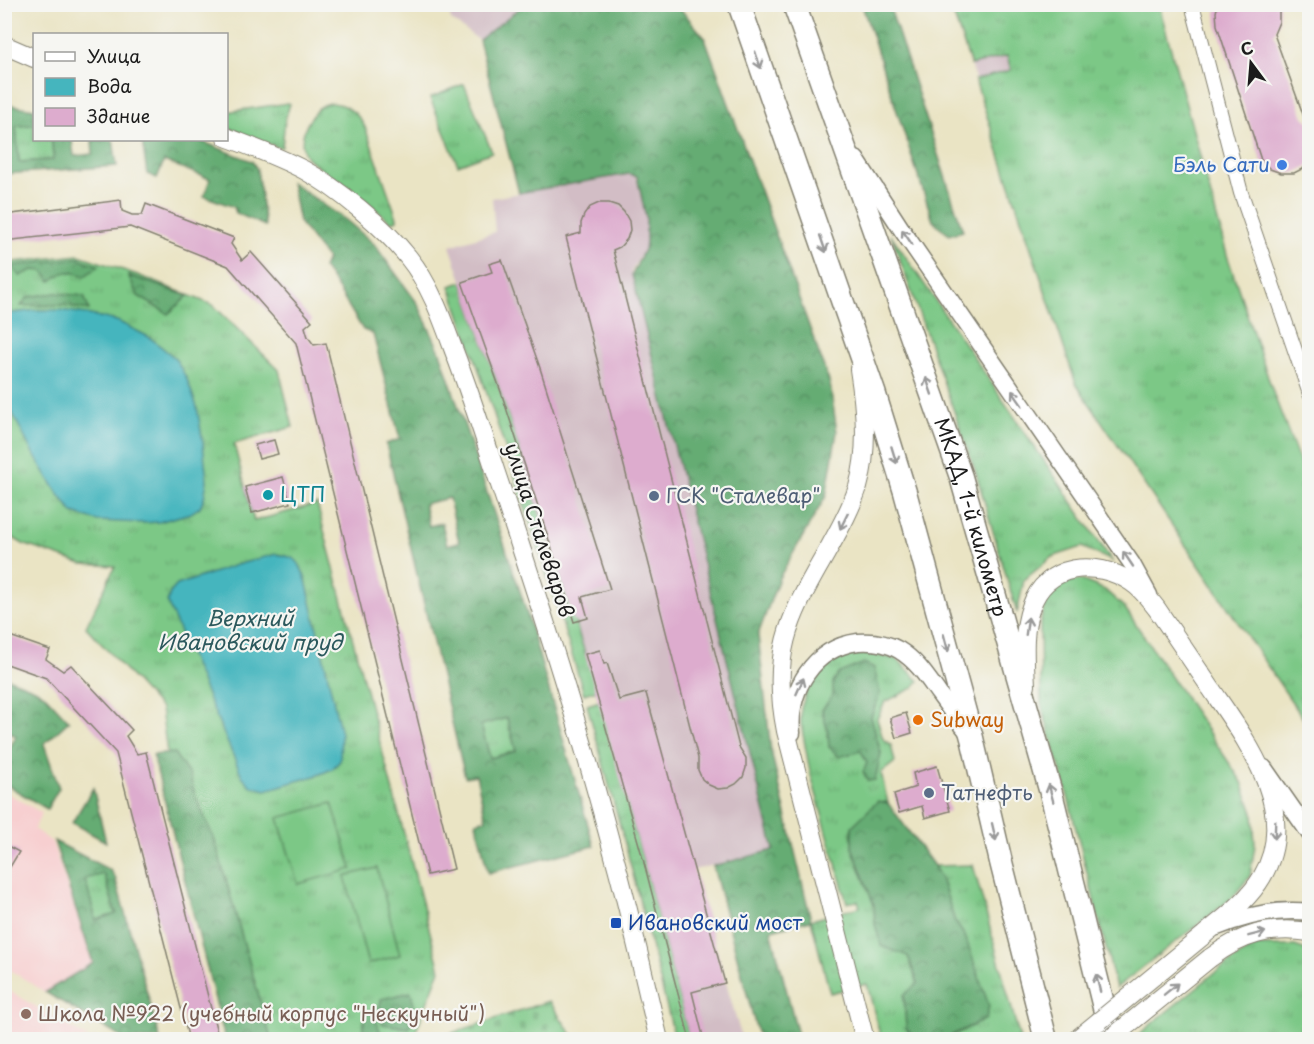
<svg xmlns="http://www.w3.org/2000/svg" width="1314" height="1044" font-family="'Playpen Sans',sans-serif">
<defs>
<pattern id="grass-tufts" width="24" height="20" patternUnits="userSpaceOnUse" patternTransform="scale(1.5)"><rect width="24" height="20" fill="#7cc886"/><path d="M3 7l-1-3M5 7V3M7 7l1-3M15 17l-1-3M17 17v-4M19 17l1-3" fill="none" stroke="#6bab73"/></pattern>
<pattern id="forest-crowns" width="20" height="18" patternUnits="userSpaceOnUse" patternTransform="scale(1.5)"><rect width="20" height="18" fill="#65ac73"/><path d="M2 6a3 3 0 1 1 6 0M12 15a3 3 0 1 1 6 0" fill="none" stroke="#528b5e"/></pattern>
<pattern id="cemetery-stones" width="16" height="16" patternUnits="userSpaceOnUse" patternTransform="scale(1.5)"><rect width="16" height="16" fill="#7cc886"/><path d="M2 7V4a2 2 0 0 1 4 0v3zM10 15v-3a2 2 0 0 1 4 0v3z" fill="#6bab73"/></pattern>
</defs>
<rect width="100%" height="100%" fill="#f6f6f2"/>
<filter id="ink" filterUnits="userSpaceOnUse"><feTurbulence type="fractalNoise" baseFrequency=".0167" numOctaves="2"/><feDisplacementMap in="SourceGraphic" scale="12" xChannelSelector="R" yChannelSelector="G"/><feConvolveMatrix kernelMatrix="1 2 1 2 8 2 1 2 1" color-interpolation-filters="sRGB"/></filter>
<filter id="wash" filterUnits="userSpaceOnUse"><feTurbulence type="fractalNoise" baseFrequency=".008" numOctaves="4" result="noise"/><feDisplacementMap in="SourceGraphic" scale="24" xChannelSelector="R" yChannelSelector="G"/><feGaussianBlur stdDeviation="1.35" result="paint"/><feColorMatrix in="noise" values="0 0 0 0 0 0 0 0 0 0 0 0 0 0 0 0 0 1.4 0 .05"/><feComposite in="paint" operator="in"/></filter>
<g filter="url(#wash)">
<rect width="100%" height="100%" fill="#eae4c4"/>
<path fill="#f7cfd0" d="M4 791 42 813 34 829 52 842 93 964 45 992 5 967Z
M5 988 89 1039H5Z"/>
<path fill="#d2bdc5" d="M447 5H525L479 40 451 20Z
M1007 56 1011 70 975 80 971 65Z
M629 174 636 176 646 218V245L631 272 700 538 774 850 694 870 742 1039H690L643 859 585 654 574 622 556 562 501 392 450 246 495 232 492 198Z"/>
<path fill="url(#grass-tufts)" stroke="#4c7251" stroke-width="1.5" fill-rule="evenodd" d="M950 5H1159L1227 255 1274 395 1309 486V727L1076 384 975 80 1011 70 1007 56 971 65Z
M464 84 492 152 458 165 430 98Z
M288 103 290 104 285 120 282 147 279 148 227 127V112Z
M329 103C346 103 357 112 365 127L397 218V220L393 222 390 221C379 212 369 203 358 194 348 186 311 164 306 156 299 145 303 131 309 121 313 113 319 105 329 103Z
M34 125V140H52L53 160 19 162 16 126Z
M891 235 1112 561 1082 547 1052 557 1024 580 1017 613 976 473Z
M79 255 135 274 213 305 279 370 293 427 234 444 254 521 317 504 440 970 413 1039H244L168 760 161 709 86 627 115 566 82 564 23 544 5 533V263Z
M462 282 501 392 597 690 584 694C542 557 497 421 450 286Z
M1081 580 1105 590 1125 608 1242 782 1253 813 1255 845 1250 876 1232 898 1116 988 1066 789 1041 704 1040 623 1047 598 1063 582Z
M848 654H869L897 659 919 681 913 688 885 702 877 719 883 739 891 745 895 762 881 773 888 803 878 801 852 827V847L874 905 875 924 908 956 918 984 904 995 906 1027 911 1037 918 1039H881L867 984 830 993 811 920 860 907 858 901 847 903 810 772 801 724V708L808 688 826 667ZM880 693 871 717 881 753 867 763 861 750 829 747 828 732 822 710 834 695Z
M600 701 643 859 690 1039H675L627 851 587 705Z
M507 718 516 751 490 758 481 725Z
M973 865 1020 1039H949L952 1036 986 1019 965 936 955 922 942 881 934 866Z
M104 873 116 914 96 920 84 879Z
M1254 946H1295L1309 951V1039H1133L1213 974Z"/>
<path fill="url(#forest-crowns)" stroke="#406448" stroke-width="1.5" fill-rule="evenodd" d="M525 4 677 5 705 38 830 384 837 432 826 496 779 578 758 635 771 751 811 920 771 930 799 1039H759L713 866 774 850 632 275 646 245V218L637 176 629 174 519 193 479 40Z
M862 5H889L963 231 949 235 933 221Z
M4 104 34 109V125L16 126 19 162 53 160 52 140H72L74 156 93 154 92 140H113L117 166 5 174Z
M142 140H198L252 161 257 169 265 226 236 213 234 207 204 196 210 179 164 161 157 178 147 174Z
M291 182 346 220 374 244 418 304 440 352 523 600 594 846 488 873 476 822 486 819 476 775 465 777 386 444 400 439 373 334 363 330 335 284 323 268 327 259 299 222ZM449 498 459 542 447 545 442 523 429 526 424 504ZM507 718 516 751 490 758 481 725Z
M78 258 99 266 85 276C66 270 66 270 51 281L43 271 33 270 20 276 11 266Z
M128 275 188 296 168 314 138 296Z
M55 293 84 296 89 310 62 305 21 306 28 297Z
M864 663 874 668 880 693 871 717 881 753 875 780 868 781 863 772 867 763 861 751 839 757 829 747 828 732 822 710 833 695V682L839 673Z
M5 677 35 689 46 696 69 721 44 744 59 788 47 809 5 784V757L16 736 5 730Z
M174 753 190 776 195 795 215 841 271 1039H225L153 755Z
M93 788 106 842 72 823Z
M878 801 888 803 934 866 942 881 955 922 965 936 989 1006 986 1019 952 1035 949 1039H918L911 1037 906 1027 904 995 918 983 908 956 881 946 875 924 874 905 852 847V826Z
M54 841 110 870 115 877 160 1039H124L45 992 93 963ZM104 874 116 914 96 920 85 879Z
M411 992 416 1014 409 1028 383 1024 376 1012 380 1006 381 999Z
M372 1010 383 1039H361L366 1011Z"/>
<path fill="url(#cemetery-stones)" stroke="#4c7251" stroke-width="1.5" d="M549 1001 575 1039H434Z"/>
<path fill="#7cc886" stroke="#4c7251" stroke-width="1.5" d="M332 803 352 869 298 884 278 818Z
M377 868 400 955 368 964 345 876Z"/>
<path fill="#45b5be" stroke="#30686d" stroke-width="1.5" d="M37 310H61L86 314 117 321 149 337 175 358 187 379 197 407 203 443 207 481 204 498 200 507 191 513 159 522 143 523 97 521 73 513 57 492 31 450 5 398V314Z
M276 554C297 557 299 560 306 580L341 734 340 761 332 769 318 775 266 790 251 786 242 776 167 602 170 593 177 585 236 565Z"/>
<g id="blocks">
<path fill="#ddacce" d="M1218 4H1279V22L1274 34 1304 117 1310 122V163L1306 167 1294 173H1281L1270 169 1261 160 1217 25 1216 12Z
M121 200 122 211 132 215H142L146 204 234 238 231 244 242 260 251 252 312 321 305 327 308 337 314 345 326 343 454 869 427 875 296 343 228 266 130 227 4 241V215Z
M599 203H609L618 206 624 212 629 221 630 230 627 239 620 247 613 250 739 747 746 758V768L743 777 736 784 728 788 718 789 709 785 702 779 698 770V758L566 237 581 233V223L584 215 590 207Z
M502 260 539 365 610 589 582 597 588 618 574 622 556 562 501 392 462 282 492 272 489 264Z
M274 440 278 454 259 459 255 445Z
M283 477 290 503 252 513 245 487Z
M4 634 50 650 46 659 63 671 71 665 132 730 126 736 137 754 146 752 219 1040H189L116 753 46 678 4 663Z
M600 650 604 664 607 663 619 700 646 693 725 983 692 992 704 1040H690L643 859 585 654Z
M906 713 912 733 896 738 890 718Z
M937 766 950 811 925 818 922 806 899 813 894 794 916 787 913 773Z
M4 844 19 852 4 877Z"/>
</g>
</g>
<g filter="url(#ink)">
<use href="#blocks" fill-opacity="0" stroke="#838070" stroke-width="1.5"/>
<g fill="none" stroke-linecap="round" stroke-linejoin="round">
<g stroke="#838070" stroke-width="16">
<path id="minor" d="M1192 4 1241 193 1310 394"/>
</g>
<g stroke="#838070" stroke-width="19">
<path id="tertiary" d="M856 159 902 230 1132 564 1149 595
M792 733C788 690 813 648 858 642 872 641 887 643 899 650 917 661 927 677 939 694 948 707 957 719 967 731
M1264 768 1310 834
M1217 927C1247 915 1277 908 1310 912"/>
</g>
<g stroke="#838070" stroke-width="20">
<path id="secondary" d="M4 45 34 58
M226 137C252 147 279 157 304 170 339 189 383 226 408 257 430 284 442 318 454 351 469 390 482 430 495 470 538 597 580 726 614 856 631 917 644 978 659 1040
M859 369C865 407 869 449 858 487 850 512 836 535 824 557 787 621 771 656 786 731L865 1040
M1026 686C1025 660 1022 632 1031 607 1046 563 1096 559 1131 582 1142 589 1149 599 1157 609 1176 637 1195 665 1214 693 1249 744 1300 813 1262 877 1248 901 1225 917 1204 935
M1210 958C1242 934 1270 926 1310 932"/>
</g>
<g stroke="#838070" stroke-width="25">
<g id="trunk">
<path d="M739 4 874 392 905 492 972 738 1001 862 1046 1040"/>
<path id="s1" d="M794 4 961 477 1051 793 1112 1040"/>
</g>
</g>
<use href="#minor" stroke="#fff" stroke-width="14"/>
<use href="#tertiary" stroke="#fff" stroke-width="16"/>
<use href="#secondary" stroke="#fff" stroke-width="18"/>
<use href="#trunk" stroke="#fff" stroke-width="22"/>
<g stroke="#838070" stroke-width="20" stroke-linecap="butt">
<path id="secondary-bridge" d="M1076 1040 1204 935
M1109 1040 1210 958"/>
</g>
<use href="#secondary-bridge" stroke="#fff" stroke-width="18"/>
</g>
<defs><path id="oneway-shaft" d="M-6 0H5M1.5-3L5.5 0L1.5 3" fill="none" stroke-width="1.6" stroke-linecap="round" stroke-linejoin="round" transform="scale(1.5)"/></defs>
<g stroke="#999">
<use href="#oneway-shaft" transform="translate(758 60) rotate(71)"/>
<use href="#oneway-shaft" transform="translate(907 237) rotate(-124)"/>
<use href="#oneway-shaft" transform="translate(823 244) rotate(71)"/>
<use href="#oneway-shaft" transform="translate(929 386) rotate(-109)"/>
<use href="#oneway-shaft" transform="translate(1017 398) rotate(-125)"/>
<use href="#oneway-shaft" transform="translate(894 455) rotate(73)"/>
<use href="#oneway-shaft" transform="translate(844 521) rotate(116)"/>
<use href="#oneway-shaft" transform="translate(1128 559) rotate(-124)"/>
<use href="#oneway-shaft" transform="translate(1027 626) rotate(-82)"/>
<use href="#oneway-shaft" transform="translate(946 643) rotate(75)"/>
<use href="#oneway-shaft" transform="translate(800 686) rotate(-66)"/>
<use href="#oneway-shaft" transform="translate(1051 793) rotate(-105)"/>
<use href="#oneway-shaft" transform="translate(1275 830) rotate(92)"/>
<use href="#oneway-shaft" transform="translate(994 832) rotate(77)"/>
<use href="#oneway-shaft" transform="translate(1257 934) rotate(-14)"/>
<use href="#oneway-shaft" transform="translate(1098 983) rotate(-104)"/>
<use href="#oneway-shaft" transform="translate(1171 989) rotate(-39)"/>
</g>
</g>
<circle fill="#3f7fe0" stroke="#f6f6f2" stroke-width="2" cx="1282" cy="165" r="6"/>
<circle fill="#0f9aa8" stroke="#f6f6f2" stroke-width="2" cx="268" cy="495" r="6"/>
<g fill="#5c6f8a" stroke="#f6f6f2" stroke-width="2">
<circle cx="654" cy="496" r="6"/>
<circle cx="929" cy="793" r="6"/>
</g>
<circle fill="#e8710a" stroke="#f6f6f2" stroke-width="2" cx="918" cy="720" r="6"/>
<rect fill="#1a4fb4" stroke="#f6f6f2" stroke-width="2" x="610" y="917" width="12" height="12" rx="3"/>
<circle fill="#8d6e63" stroke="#f6f6f2" stroke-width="2" cx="26" cy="1014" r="6"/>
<g text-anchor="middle" stroke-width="4.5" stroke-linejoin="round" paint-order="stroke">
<g font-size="20" fill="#366cbe" stroke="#f6f6f2" text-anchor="end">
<text x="1270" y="172">Бэль Сати</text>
</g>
<g font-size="20" fill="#0d838f" stroke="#f6f6f2" text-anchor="start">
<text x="280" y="502">ЦТП</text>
</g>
<g font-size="20" fill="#4e5e75" stroke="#f6f6f2" text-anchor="start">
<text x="666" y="503">ГСК "Сталевар"</text>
<text x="941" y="800">Татнефть</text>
</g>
<g font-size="20" fill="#1c1c1c" stroke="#f6f6f2">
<text dy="7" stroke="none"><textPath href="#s1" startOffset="543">МКАД, 1-й километр</textPath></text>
<text transform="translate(539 530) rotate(72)" y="7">улица Сталеваров</text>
</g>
<g font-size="20" fill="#c56008" stroke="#f6f6f2" text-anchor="start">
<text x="930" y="727">Subway</text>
</g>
<g font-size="20" fill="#164399" stroke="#f6f6f2" text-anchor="start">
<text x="628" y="930">Ивановский мост</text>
</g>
<g font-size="20" fill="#785e54" stroke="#f6f6f2" text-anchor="start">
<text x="38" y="1021">Школа №922 (учебный корпус "Нескучный")</text>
</g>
<g font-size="21" font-style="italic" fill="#2c595d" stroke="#f6f6f2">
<text x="250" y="626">Верхний<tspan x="250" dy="24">Ивановский пруд</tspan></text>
</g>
</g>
<rect width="1314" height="1044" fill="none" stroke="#f6f6f2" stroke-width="24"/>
<rect x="33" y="33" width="195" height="108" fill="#f6f6f2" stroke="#9f9f9c" stroke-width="1.5"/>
<rect x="45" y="52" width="30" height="9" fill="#ffffff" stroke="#9f9f9c" stroke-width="1.5"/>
<text x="87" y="63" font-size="18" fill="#1c1c1c">Улица</text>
<rect x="45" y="78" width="30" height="18" fill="#45b5be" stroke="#9f9f9c" stroke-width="1.5"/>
<text x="87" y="93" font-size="18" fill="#1c1c1c">Вода</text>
<rect x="45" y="108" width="30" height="18" fill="#ddacce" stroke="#9f9f9c" stroke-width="1.5"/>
<text x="87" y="123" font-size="18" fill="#1c1c1c">Здание</text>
<g transform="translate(1251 63) rotate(344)" stroke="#f6f6f2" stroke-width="4.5" paint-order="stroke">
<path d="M0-4.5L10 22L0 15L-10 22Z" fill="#1c1c1c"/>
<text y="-9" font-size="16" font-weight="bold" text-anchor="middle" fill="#1c1c1c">С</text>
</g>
</svg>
